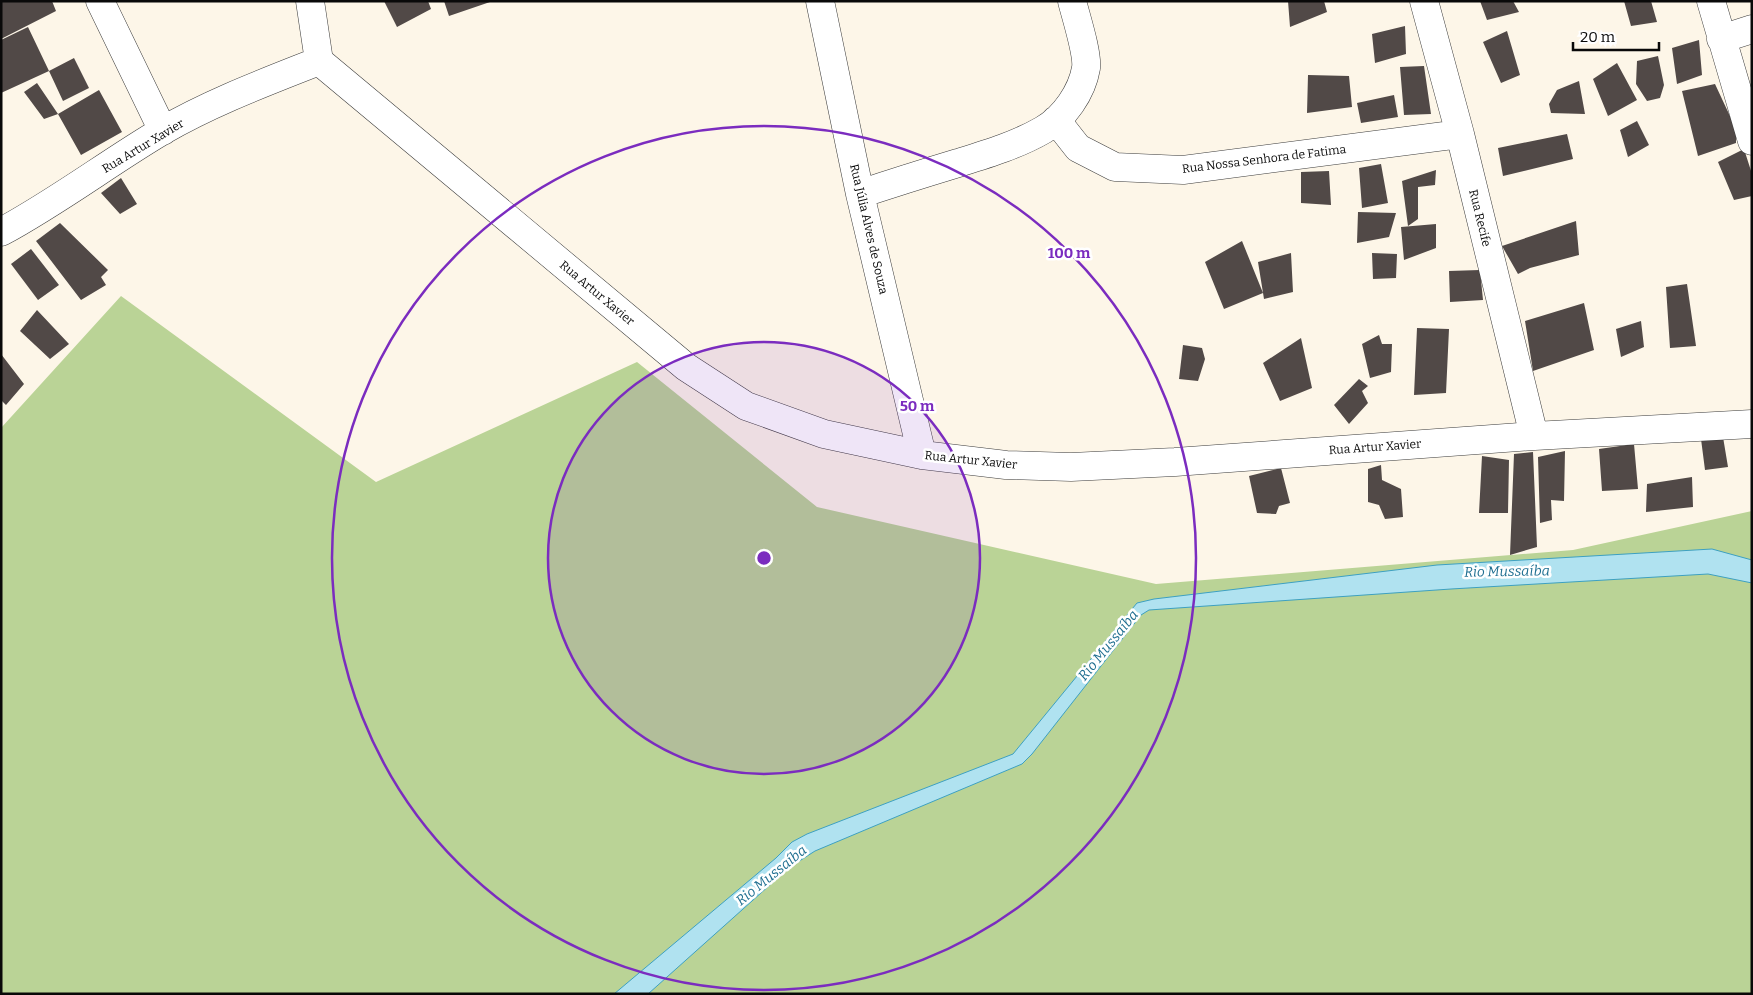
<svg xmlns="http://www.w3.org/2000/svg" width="1753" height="995" font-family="Bitter,serif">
<rect width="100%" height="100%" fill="#fdf6e8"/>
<path fill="#bad396" d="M121 296 376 482 637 362 817 507 1156 584 1573 550 1752 511V994H1V428Z"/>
<path fill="#b0e2f0" stroke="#3da0c1" d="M1712 549 1752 560V583L1708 574 1451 589 1149 610 1141 615 1032 754 1022 764 815 851 790 867 648 994H614L776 858 792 842 807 834 1013 754 1137 603 1154 599 1437 565Z"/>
<path fill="#514947" d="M1 1H52L56 11 1 39Z
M384 1H428L431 9 397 27Z
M444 1H490V2L449 16Z
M1288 1H1324L1327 12 1290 27Z
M1480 1H1513L1519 12 1487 20Z
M1624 1H1651L1657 22 1631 26Z
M1405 26 1406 54 1375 63 1372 34Z
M28 27 49 71 1 93V40Z
M1507 31 1520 75 1501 83 1483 42Z
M1699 40 1702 75 1677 84 1672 48Z
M1658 56 1664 85 1660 98 1647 101 1636 84 1637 61Z
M74 58 89 88 63 101 49 71Z
M1617 63 1637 100 1608 116 1593 79Z
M1424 66 1431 114 1404 115 1400 67Z
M1308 75 1349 76 1352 107 1307 113Z
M1579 81 1585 114 1551 113 1549 104 1557 90Z
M37 83 58 114 44 119 24 92Z
M1715 84 1736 129V143L1698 156 1682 91Z
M99 90 122 132 81 155 58 114Z
M1394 95 1398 117 1361 123 1357 103Z
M1637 121 1649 145 1628 157 1620 130Z
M1567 134 1573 159 1503 176 1498 148Z
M1744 149 1752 174V196L1734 200 1718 162Z
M1381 164 1388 203 1362 208 1359 168Z
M1436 170 1435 185 1418 187V219L1408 226 1402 181Z
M1329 171 1331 205 1301 203V172Z
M121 178 137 204 120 214 101 193Z
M1358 212 1396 213 1389 237 1357 243Z
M1576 221 1579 255 1530 268 1518 274 1502 246Z
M60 223 108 270 101 277 106 285 81 300 36 241Z
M1436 224V248L1404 260 1401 227Z
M1242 241 1263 293 1224 309 1205 262Z
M31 249 59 285 38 300 11 264Z
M1291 253 1293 292 1264 299 1258 262Z
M1372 253 1397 254 1396 278 1373 279Z
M1480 270 1483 300 1450 302 1449 271Z
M1687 284 1696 346 1670 348 1666 287Z
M1584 303 1594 350 1533 371 1525 321Z
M37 310 69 344 50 359 20 331Z
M1641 321 1644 347 1621 357 1616 329Z
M1417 328 1449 329 1446 393 1414 395Z
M1379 335 1382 344H1392L1391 372 1370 378 1362 344Z
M1301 338 1312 388 1280 401 1263 363Z
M1183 345 1202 348 1205 359 1198 381 1179 379Z
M1 354 24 384 6 405 1 400Z
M1359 379 1368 386 1362 391 1368 403 1349 424 1334 405Z
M1723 437 1728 467 1705 470 1701 439Z
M1634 444 1638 489 1602 491 1599 449Z
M1565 451 1564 501 1551 500 1552 520 1540 523 1538 457Z
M1533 452 1537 547 1510 555 1514 454Z
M1482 456 1509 460 1508 513H1479Z
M1381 465 1382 480 1401 489 1403 517 1385 519 1379 505 1368 502V469Z
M1281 468 1290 503 1279 506 1276 514 1257 513 1249 476Z
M1692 477 1693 507 1646 512 1647 484Z"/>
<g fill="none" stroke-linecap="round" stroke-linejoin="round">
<g stroke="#3c3c3c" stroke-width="29">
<path id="minor" d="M100 1 163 131
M310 1 319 61 686 367 746 406 824 434 922 455 1006 465 1071 467 1175 462 1534 436 1752 424
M820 1 860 194 922 455
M1424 1 1460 134 1534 436
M1711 1 1752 141
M1721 39 1752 29
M1056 120 1078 148 1115 167 1183 170 1460 134
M860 194C893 183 925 173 958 163 987 154 1017 145 1043 130 1064 118 1082 92 1086 68 1088 54 1076 17 1072 1
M1 232C57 202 108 163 162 131 212 102 266 82 319 61"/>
</g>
<use href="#minor" stroke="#fff" stroke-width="28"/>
</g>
<circle cx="764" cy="558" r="216" fill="#7b2cbf" fill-opacity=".12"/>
<g fill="none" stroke="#7b2cbf" stroke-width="2.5">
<circle cx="764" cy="558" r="216"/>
<circle cx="764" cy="558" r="432"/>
</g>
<g text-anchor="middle" stroke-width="5" stroke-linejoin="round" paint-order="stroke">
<g font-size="12" fill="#090909" stroke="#fff">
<text transform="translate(143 146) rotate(-31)" y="4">Rua Artur Xavier</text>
<text transform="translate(1264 159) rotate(-7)" y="4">Rua Nossa Senhora de Fatima</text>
<text transform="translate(1480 218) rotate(76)" y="4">Rua Recife</text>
<text transform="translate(869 229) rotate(77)" y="4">Rua Júlia Alves de Souza</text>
<text transform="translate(597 293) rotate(40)" y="4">Rua Artur Xavier</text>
<text transform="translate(1375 447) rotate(-4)" y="4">Rua Artur Xavier</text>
<text transform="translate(971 460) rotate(6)" y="4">Rua Artur Xavier</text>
</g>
<g font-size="14" font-style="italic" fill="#1e6e90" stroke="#fff">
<text transform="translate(1507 571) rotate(-1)" y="5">Rio Mussaíba</text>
<text transform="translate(1108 645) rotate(-51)" y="5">Rio Mussaíba</text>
<text transform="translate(771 875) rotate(-39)" y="5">Rio Mussaíba</text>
</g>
</g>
<circle cx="764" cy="558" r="8" fill="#7b2cbf" stroke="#fff" stroke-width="2.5"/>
<g font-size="15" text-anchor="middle" font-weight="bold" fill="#7b2cbf" stroke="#fff" stroke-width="5" stroke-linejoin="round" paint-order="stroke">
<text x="1069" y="258">100 m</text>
<text x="917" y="411">50 m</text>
</g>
<rect width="1753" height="995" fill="none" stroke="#090909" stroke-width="5"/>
<path d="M1573 42v8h86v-8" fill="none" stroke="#090909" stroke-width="2.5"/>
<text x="1580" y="42" font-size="15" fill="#090909" stroke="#ffffff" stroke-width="4" paint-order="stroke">20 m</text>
</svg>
